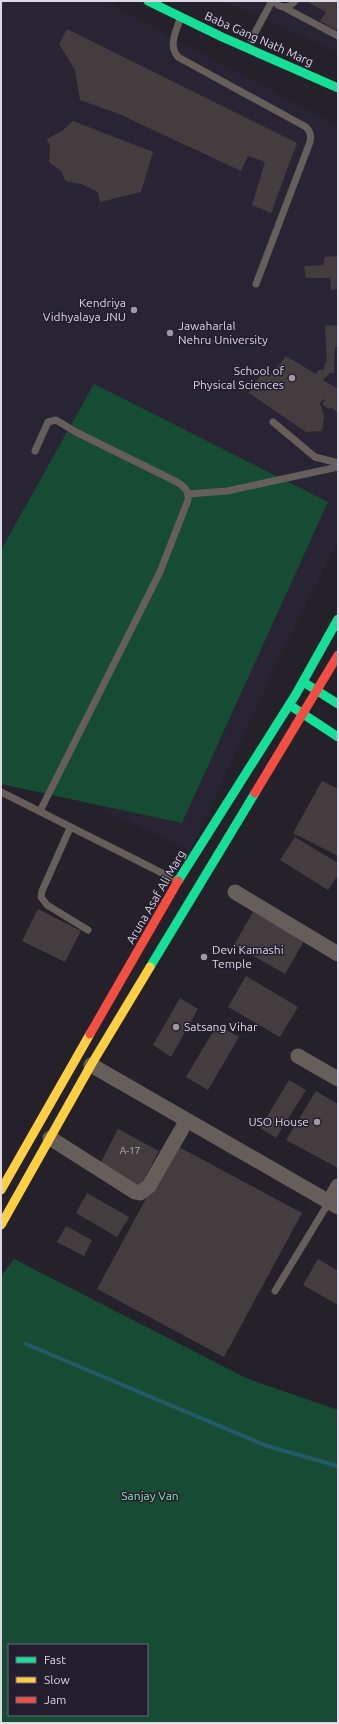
<svg xmlns="http://www.w3.org/2000/svg" width="339" height="1724" font-family="Ubuntu,sans-serif">
<rect width="100%" height="100%" fill="#25212a"/>
<path fill="#292434" d="M1 1H104L338 126V540L269 680 190 851 1 760Z
M222 1H338V52Z"/>
<path fill="#164c34" fill-rule="evenodd" d="M94 384 328 502 182 823 1 784V550Z
M14 1259 248 1379 338 1410V1723H1V1276ZM9 1645H147V1715H9Z"/>
<g fill="none" stroke-linecap="round" stroke-linejoin="round">
<path stroke="#235a68" stroke-width="4" d="M26 1344 267 1446 338 1466"/>
</g>
<path fill="#433d40" d="M306 1H338V26L336 30 320 21 326 12Z
M67 29 297 143 271 213 252 205 265 162 248 156 241 171 119 114 80 100 75 70 59 44Z
M73 121 153 152 141 192 100 202 98 192 81 184 65 181 62 172 49 162 50 147 47 139 62 131Z
M338 256V289L331 290 330 278H306L304 266 323 265 325 257Z
M338 325V347H335L334 373H330L323 380 338 389V411L337 412 331 407 329 409 322 404 325 400 323 399 320 403 324 416 322 431 306 432 249 393 260 376 272 374 286 356 316 374 319 370H324L325 363 327 362 325 326Z
M322 781 338 789V856L293 833Z
M295 837 338 863V875L328 890 280 860Z
M38 909 81 931 65 962 22 941Z
M253 912 304 941 285 974 234 945Z
M246 976 298 1007 280 1037 228 1007Z
M180 998 198 1009 171 1057 153 1045Z
M217 1025 239 1037 208 1090 186 1077Z
M289 1080 306 1090 276 1138 260 1128Z
M316 1091 338 1104V1168L286 1140Z
M118 1129 159 1151 140 1187 99 1166Z
M175 1145 302 1213 224 1357 97 1289Z
M87 1193 129 1217 117 1237 76 1213Z
M66 1226 92 1240 84 1256 57 1242Z
M318 1259 338 1271V1305L303 1285Z"/>
<g fill="none" stroke-linecap="round" stroke-linejoin="round">
<path stroke="#665e5a" stroke-width="7" d="M274 1C280 9 289 9 295 1
M285 8 338 36
M180 19C176 32 168 45 178 57L306 127C311 132 311 136 310 142L256 284
M251 40 272 1
M273 422 315 457 338 463
M35 451 48 422 56 420 76 432 177 482C184 487 189 490 188 500L160 572 40 811
M189 494 227 491 338 467
M1 792 176 880
M70 828 42 891 41 897 47 905 88 930
M275 1291 329 1202"/>
<path stroke="#665e5a" stroke-width="15" d="M235 892 338 954
M298 1056 338 1079
M91 1065 338 1207
M50 1138 135 1192 140 1193 149 1186 187 1120
M329 1202 338 1186"/>
<path stroke="#16e098" stroke-width="9" d="M148 1 222 37 338 88
M305 683 338 704
M291 706 338 737
M178 881 296 694 338 619
M150 967 255 793"/>
<path stroke="#ffcf43" stroke-width="9" d="M1 1190 90 1034
M1 1225 91 1065 150 967"/>
<path stroke="#f24e42" stroke-width="9" d="M255 793 338 655
M90 1034 178 881"/>
</g>
<g fill="#9d98a3" stroke="#241d2e" stroke-width="1.5">
<circle cx="134" cy="310" r="4"/>
<circle cx="170" cy="333" r="4"/>
<circle cx="292" cy="378" r="4"/>
<circle cx="204" cy="957" r="4"/>
<circle cx="176" cy="1027" r="4"/>
<circle cx="317" cy="1122" r="4"/>
</g>
<g text-anchor="middle" stroke-width="3" stroke-linejoin="round" paint-order="stroke">
<g font-size="10" fill="#b6b1bb">
<text x="130" y="1154">A-17</text>
</g>
<g font-size="12" fill="#ddd8e4" stroke="#241d2e">
<text transform="translate(259 39) rotate(24)" y="4">Baba Gang Nath Marg</text>
<text transform="translate(156 897) rotate(-60)" y="4">Aruna Asaf Ali Marg</text>
</g>
<g font-size="12" fill="#ddd8e4" stroke="#241d2e" text-anchor="end">
<text x="126" y="307">Kendriya<tspan x="126" dy="14">Vidhyalaya JNU</tspan></text>
<text x="178" y="330" text-anchor="start">Jawaharlal<tspan x="178" dy="14">Nehru University</tspan></text>
<text x="284" y="375">School of<tspan x="284" dy="14">Physical Sciences</tspan></text>
<text x="212" y="954" text-anchor="start">Devi Kamashi<tspan x="212" dy="14">Temple</tspan></text>
<text x="184" y="1031" text-anchor="start">Satsang Vihar</text>
<text x="309" y="1126">USO House</text>
</g>
<g font-size="12" fill="#89e2b0" stroke="#241d2e">
<text x="150" y="1500">Sanjay Van</text>
</g>
</g>
<rect width="339" height="1724" fill="none" stroke="#ddd8e4" stroke-width="4"/>
<rect x="8" y="1644" width="140" height="72" fill="#241d2e" stroke="#6e6877"/>
<rect x="16" y="1657" width="20" height="6" fill="#16e098" stroke="#6e6877"/>
<text x="44" y="1664" font-size="12" fill="#ddd8e4">Fast</text>
<rect x="16" y="1677" width="20" height="6" fill="#ffcf43" stroke="#6e6877"/>
<text x="44" y="1684" font-size="12" fill="#ddd8e4">Slow</text>
<rect x="16" y="1697" width="20" height="6" fill="#f24e42" stroke="#6e6877"/>
<text x="44" y="1704" font-size="12" fill="#ddd8e4">Jam</text>
</svg>
